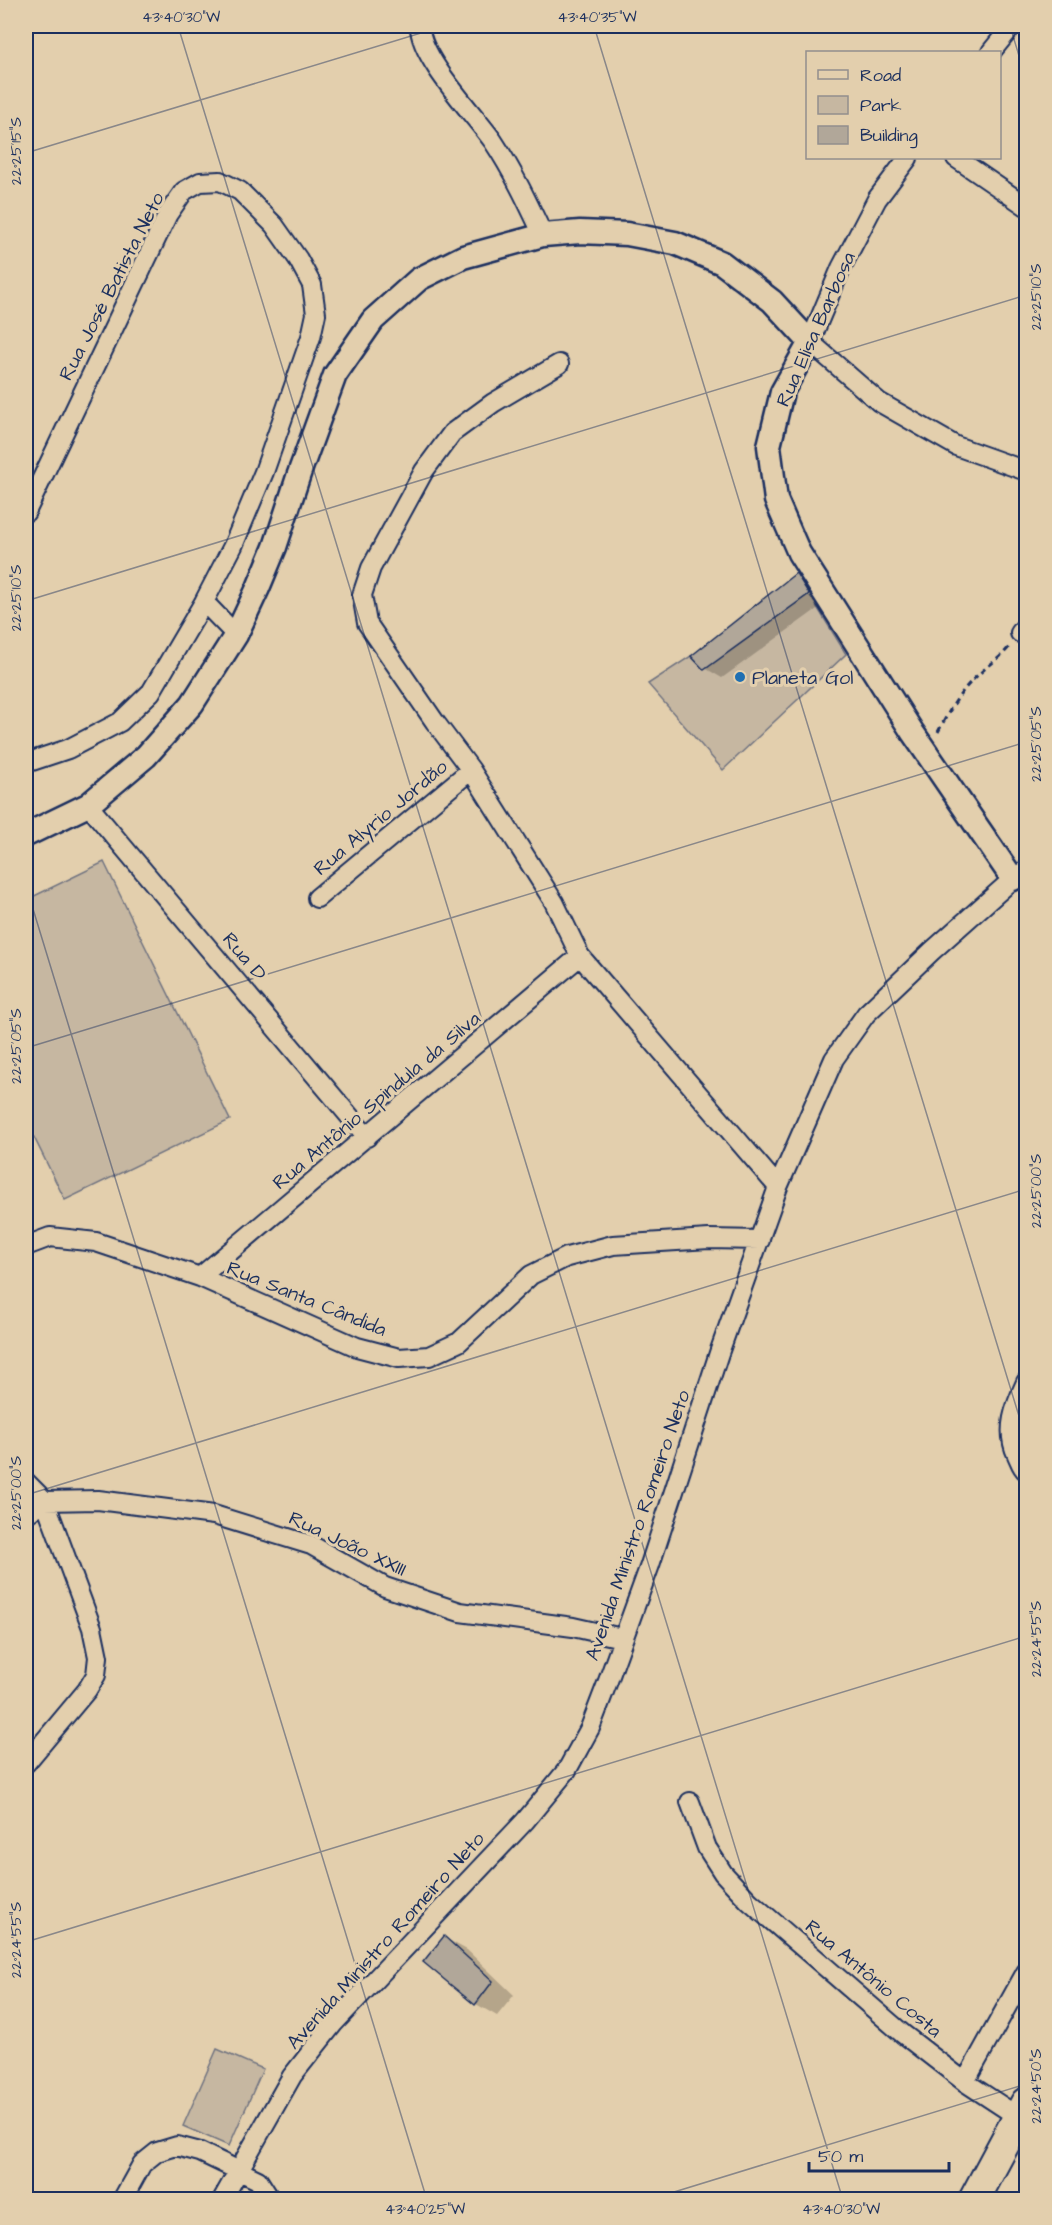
<svg xmlns="http://www.w3.org/2000/svg" width="1052" height="2225" font-family="'Architects Daughter',sans-serif">
<rect width="100%" height="100%" fill="#e3cfad"/>
<filter id="ink" filterUnits="userSpaceOnUse"><feTurbulence type="fractalNoise" baseFrequency=".0167" numOctaves="2"/><feDisplacementMap in="SourceGraphic" scale="12" xChannelSelector="R" yChannelSelector="G"/><feConvolveMatrix kernelMatrix="1 2 1 2 8 2 1 2 1" color-interpolation-filters="sRGB"/></filter>
<g filter="url(#ink)">
<path fill="#c6b7a1" stroke="#707380" stroke-width="1.5" d="M809 594 846 654 723 770 648 684 691 656 704 669Z
M104 862 230 1120 65 1200 26 1121V900Z
M217 2049 263 2069 229 2146 183 2126Z"/>
<path fill="#0003" d="M796 575 812 584 824 604 722 678 705 668Z
M445 1938 467 1950 514 1995 497 2016 476 2004Z"/>
<path fill="#b1a799" stroke="#1b2f5e" stroke-width="1.5" d="M796 573 809 594 704 670 691 656Z
M444 1936 493 1981 475 2005 423 1962Z"/>
<g fill="none" stroke-linecap="round" stroke-linejoin="round">
<g stroke="#1b2f5e" stroke-width="22">
<path id="minor" d="M420 26C419 57 474 114 493 141 513 171 528 203 543 235
M991 52 1012 26
M908 158 877 199 841 268 810 342 879 402 956 446 1026 471
M956 158 1026 206
M559 364 493 403 452 433 424 471 371 568 362 595 367 623 435 722 471 770 554 902 580 956 778 1187
M26 512 168 214 184 191 200 182 220 181 240 191 274 225 298 259 312 285 316 314 311 337 264 472 233 546 204 602 151 692 120 722 68 749 26 763
M204 602 236 635
M1020 633 1026 625
M88 805 367 1137
M317 898 471 770
M26 1246 50 1237 96 1242 200 1277 357 1347 399 1358 429 1356 459 1342 531 1275 567 1257 613 1245 709 1239 760 1240
M200 1277 580 956
M1026 1382C1015 1406 1005 1430 1017 1455 1020 1461 1021 1467 1026 1471
M26 1482 45 1501 98 1500 214 1515 311 1545 385 1587 460 1612 573 1627 622 1638
M26 1514 45 1501 92 1628 98 1657 96 1675 87 1690 26 1763
M690 1802 707 1848 723 1873 749 1901 903 2034 965 2082 1026 2122
M965 2082 1026 1972
M122 2200 142 2164 157 2152 177 2146 200 2152 258 2180 267 2194 269 2200
M222 2200 292 2076 334 2023 525 1821 567 1770 590 1728 608 1681 650 1565 719 1353 778 1187 834 1059 866 1014 932 951 1013 879 1026 870"/>
</g>
<g stroke="#1b2f5e" stroke-width="27">
<path id="tertiary" d="M26 835 88 805 146 756 192 704 236 635 258 588 275 547 299 474 335 375 373 320 419 279 463 257 543 235 580 232 627 234 675 243 722 263 772 301 810 342 782 392 769 446 776 500 799 553 913 733 1013 879"/>
</g>
<g stroke="#1b2f5e" stroke-width="34">
<path id="trunk" d="M974 2200 1026 2103"/>
</g>
<path stroke="#1b2f5e" stroke-width="3" stroke-dasharray="6 4.5" stroke-linecap="butt" d="M938 732C949 711 960 691 978 675 988 665 1000 659 1009 647"/>
<use href="#minor" stroke="#e3cfad" stroke-width="18"/>
<use href="#tertiary" stroke="#e3cfad" stroke-width="22"/>
<use href="#trunk" stroke="#e3cfad" stroke-width="30"/>
</g>
</g>
<path fill="none" stroke="#1b2f5e" stroke-width="1.5" stroke-opacity="0.45" d="M178 26 843 2200M594 26 1026 1439M1010 26 1026 79M26 153 444 26M26 601 1026 295M26 886 427 2200M26 1048 1026 742M26 1495 1026 1189M26 1942 1026 1636M648 2200 1026 2084"/>
<circle fill="#1f6fb2" stroke="#e3cfad" stroke-width="2" cx="740" cy="677" r="6"/>
<g text-anchor="middle" stroke-width="6" stroke-linejoin="round" paint-order="stroke">
<g font-size="20" fill="#1b2f5e" stroke="#e3cfad">
<text transform="translate(111 286) rotate(-63)" y="7">Rua José Batista Neto</text>
<text transform="translate(815 329) rotate(-66)" y="7">Rua Elisa Barbosa</text>
<text transform="translate(380 817) rotate(-40)" y="7">Rua Alyrio Jordão</text>
<text transform="translate(245 956) rotate(50)" y="7">Rua D</text>
<text transform="translate(376 1100) rotate(-40)" y="7">Rua Antônio Spindula da Silva</text>
<text transform="translate(307 1298) rotate(22)" y="7">Rua Santa Cândida</text>
<text transform="translate(637 1525) rotate(-71)" y="7">Avenida Ministro Romeiro Neto</text>
<text transform="translate(348 1543) rotate(25)" y="7">Rua João XXIII</text>
<text transform="translate(385 1940) rotate(-48)" y="7">Avenida Ministro Romeiro Neto</text>
<text transform="translate(874 1978) rotate(40)" y="7">Rua Antônio Costa</text>
</g>
<g font-size="20" fill="#1b2f5e" stroke="#e3cfad" text-anchor="start">
<text x="752" y="684">Planeta Gol</text>
</g>
</g>
<rect width="1052" height="2225" fill="none" stroke="#e3cfad" stroke-width="66"/>
<rect x="806" y="51" width="195" height="108" fill="#e3cfad" stroke="#938f8d" stroke-width="1.5"/>
<rect x="818" y="70" width="30" height="9" fill="#e3cfad" stroke="#938f8d" stroke-width="1.5"/>
<text x="860" y="81" font-size="18" fill="#1b2f5e">Road</text>
<rect x="818" y="96" width="30" height="18" fill="#c6b7a1" stroke="#938f8d" stroke-width="1.5"/>
<text x="860" y="111" font-size="18" fill="#1b2f5e">Park</text>
<rect x="818" y="126" width="30" height="18" fill="#b1a799" stroke="#938f8d" stroke-width="1.5"/>
<text x="860" y="141" font-size="18" fill="#1b2f5e">Building</text>
<path d="M809 2162v9h140v-9" fill="none" stroke="#1b2f5e" stroke-width="3"/>
<text x="818" y="2162" font-size="18" fill="#1b2f5e" stroke="#e3cfad" stroke-width="4.5" paint-order="stroke">50 m</text>
<rect x="33" y="33" width="986" height="2159" fill="none" stroke="#1b2f5e" stroke-width="2"/>
<g font-size="15" text-anchor="middle" fill="#1b2f5e">
<text x="181" y="22">43°40'30"W</text>
<text x="597" y="22">43°40'35"W</text>
<text transform="translate(16 151) rotate(-90)" y="5">22°25'15"S</text>
<text transform="translate(1036 297) rotate(-90)" y="5">22°25'10"S</text>
<text transform="translate(16 598) rotate(-90)" y="5">22°25'10"S</text>
<text transform="translate(1036 744) rotate(-90)" y="5">22°25'05"S</text>
<text transform="translate(16 1046) rotate(-90)" y="5">22°25'05"S</text>
<text transform="translate(1036 1191) rotate(-90)" y="5">22°25'00"S</text>
<text transform="translate(16 1493) rotate(-90)" y="5">22°25'00"S</text>
<text transform="translate(1036 1639) rotate(-90)" y="5">22°24'55"S</text>
<text transform="translate(16 1940) rotate(-90)" y="5">22°24'55"S</text>
<text transform="translate(1036 2086) rotate(-90)" y="5">22°24'50"S</text>
<text x="425" y="2214">43°40'25"W</text>
<text x="841" y="2214">43°40'30"W</text>
</g>
</svg>
